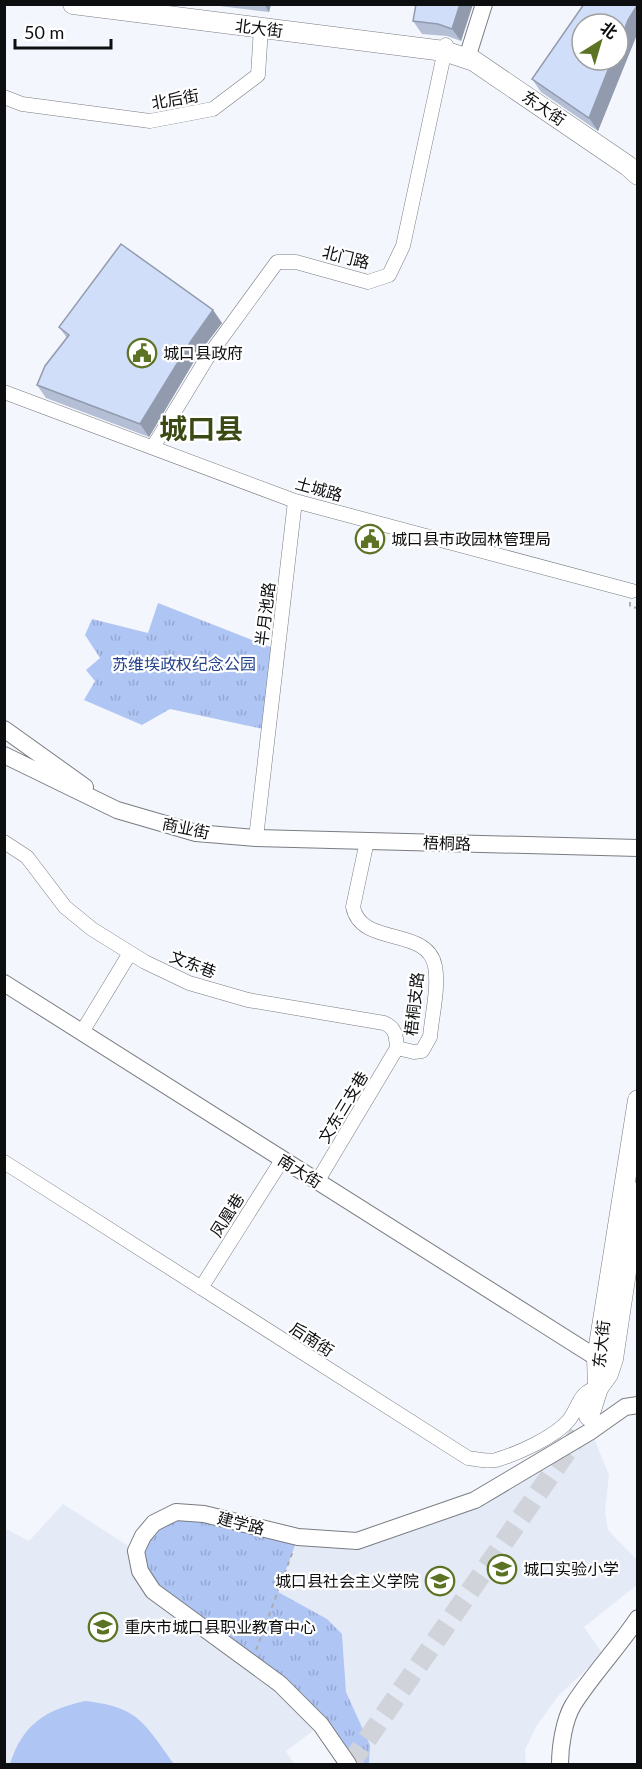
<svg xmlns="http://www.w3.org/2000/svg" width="642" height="1769" font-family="Lato,'Noto Sans SC',sans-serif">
<defs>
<pattern id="park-tufts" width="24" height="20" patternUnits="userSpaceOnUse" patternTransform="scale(1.5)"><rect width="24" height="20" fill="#afc5f4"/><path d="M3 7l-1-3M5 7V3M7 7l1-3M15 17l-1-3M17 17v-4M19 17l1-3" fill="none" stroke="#95a8d0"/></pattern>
</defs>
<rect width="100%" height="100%" fill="#f3f6fc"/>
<path fill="#e5eaf7" d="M591 1431 609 1475 605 1512 608 1530 637 1560V1585L584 1627 603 1654 559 1695 536 1727 525 1750 526 1764H369L370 1745 346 1692 342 1634 278 1593 298 1537 357 1541 475 1500Z
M63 1504 136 1551 321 1725 286 1751 294 1764H5L4 1528 29 1541Z"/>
<path fill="url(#park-tufts)" d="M158 603 278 650 268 730 170 709 142 725 84 700 95 681 86 670 100 658 85 635 92 619 148 633Z
M176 1512 298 1537 278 1592 327 1619 342 1634 346 1692 370 1745 369 1764H358L321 1725 140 1571 143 1536Z"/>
<path fill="#afc5f4" d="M85 1701C139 1707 144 1723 174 1764H10C23 1724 45 1710 85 1701Z"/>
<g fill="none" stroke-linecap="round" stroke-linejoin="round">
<path stroke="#d0d3d9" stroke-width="20" stroke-dasharray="20 10" stroke-linecap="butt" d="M350 1764 579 1434"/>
<g stroke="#797c81" stroke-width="15">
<path id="minor" d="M4 97 22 104 150 121 213 109 258 75 261 28
M4 392 295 501 632 591
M153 447 207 358 277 262H296L368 282 389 275 403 246 446 45
M256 838 295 501
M367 841 353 907C361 947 427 926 435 966 439 987 432 1015 430 1037L422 1051 414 1052 397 1048
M4 842 27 857 65 907 92 929 145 962 189 983 248 1000 384 1023C396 1028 396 1036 397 1048
M82 1032 130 953
M4 1162 468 1458C477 1459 488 1462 496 1460 517 1454 555 1437 569 1420 579 1407 579 1391 598 1388
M317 1182 397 1048
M201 1288 282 1160"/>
</g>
<g stroke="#797c81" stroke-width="18">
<path id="tertiary" d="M467 58 484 4
M4 729 85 787
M4 755 117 810 196 833 256 838 638 848
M4 983 597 1358
M348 1764 321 1725 280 1684 153 1591 140 1571 136 1551 143 1536 154 1523 176 1512 204 1514 298 1537 357 1541 475 1500 591 1431 625 1407 638 1405
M560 1764C560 1747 564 1720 573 1705 592 1675 618 1648 638 1618"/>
</g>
<g stroke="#797c81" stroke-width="21">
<path id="secondary" d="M73 4 444 51 474 61 628 166 638 175
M598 1388 597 1358 638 1100
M589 1416 598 1388 608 1374 613 1359 638 1192"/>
</g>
<path stroke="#aaacb1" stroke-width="2" stroke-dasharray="4.5 4.5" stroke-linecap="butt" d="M630 602V607L638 608
M256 1650 293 1551"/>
<use href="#minor" stroke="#fff" stroke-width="14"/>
<use href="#tertiary" stroke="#fff" stroke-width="16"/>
<use href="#secondary" stroke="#fff" stroke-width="20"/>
</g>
<path fill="#b4bfd6" d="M203 4H271L269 12Z
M416 4H473L461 41 447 36 422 34 413 21Z
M638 4V32L598 131 541 92 532 79Z
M213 310 222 323 199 353 149 437 46 398 37 385 67 338 59 327Z"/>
<path fill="#929bae" d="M264 4H271L269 12Z
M460 4H473L461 41 452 29Z
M636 6 638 8V32L598 131 589 118 612 60H618V46L628 20Z
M213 310 222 323 199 353 149 437 140 424 191 341Z"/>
<path fill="#d1def9" stroke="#929bae" stroke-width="1.5" d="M416 4H460L452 29 438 24 413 21Z
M584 4H638L628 20 618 46V24H582V60H612L589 118 532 79Z
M121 244 213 310 191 341 140 424 37 385 45 366 69 335 59 327Z"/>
<defs>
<g id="civic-ring" transform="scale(1.5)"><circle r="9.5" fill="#fff" stroke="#5c7324" stroke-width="1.5"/><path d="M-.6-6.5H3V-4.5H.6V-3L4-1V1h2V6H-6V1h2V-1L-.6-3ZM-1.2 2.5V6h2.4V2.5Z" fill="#5c7324"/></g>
<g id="school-ring" transform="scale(1.5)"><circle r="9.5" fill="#fff" stroke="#5c7324" stroke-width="1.5"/><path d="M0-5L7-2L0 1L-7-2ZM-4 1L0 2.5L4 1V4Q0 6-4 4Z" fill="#5c7324"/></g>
<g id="university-ring" transform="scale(1.5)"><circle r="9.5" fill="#fff" stroke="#5c7324" stroke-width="1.5"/><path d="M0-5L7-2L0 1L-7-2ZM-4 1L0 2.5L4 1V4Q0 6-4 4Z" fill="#5c7324"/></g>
</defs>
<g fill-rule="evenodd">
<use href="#civic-ring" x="142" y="353"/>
<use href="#civic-ring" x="370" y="539"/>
<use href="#school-ring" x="502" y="1569"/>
<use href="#school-ring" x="440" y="1581"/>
<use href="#university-ring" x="103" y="1627"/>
</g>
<g text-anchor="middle" stroke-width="4.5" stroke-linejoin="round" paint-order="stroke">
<g font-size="16" fill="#0d0e10" stroke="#fff">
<text transform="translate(259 28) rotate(7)" y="6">北大街</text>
<text transform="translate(175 99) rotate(-10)" y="6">北后街</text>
<text transform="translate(544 108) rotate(34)" y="6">东大街</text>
<text transform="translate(346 257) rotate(14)" y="6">北门路</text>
<text transform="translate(319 489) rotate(16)" y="6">土城路</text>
<text transform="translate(265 614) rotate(-83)" y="6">半月池路</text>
<text transform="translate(186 828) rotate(12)" y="6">商业街</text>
<text transform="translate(447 843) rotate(2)" y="6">梧桐路</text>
<text transform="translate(193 964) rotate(21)" y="6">文东巷</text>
<text transform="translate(414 1004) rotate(-84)" y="6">梧桐支路</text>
<text transform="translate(343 1107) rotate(-59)" y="6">文东三支巷</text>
<text transform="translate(300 1171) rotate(32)" y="6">南大街</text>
<text transform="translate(227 1215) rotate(-58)" y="6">凤凰巷</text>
<text transform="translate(312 1339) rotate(33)" y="6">后南街</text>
<text transform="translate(601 1344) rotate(-84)" y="6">东大街</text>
<text transform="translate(241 1523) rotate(14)" y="6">建学路</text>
</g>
<g font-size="16" fill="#0d0e10" stroke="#fff" text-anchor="start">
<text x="163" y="359">城口县政府</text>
<text x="391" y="545">城口县市政园林管理局</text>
<text x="523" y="1575">城口实验小学</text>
<text x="419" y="1587" text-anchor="end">城口县社会主义学院</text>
<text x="124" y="1633">重庆市城口县职业教育中心</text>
</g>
<g font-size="16" fill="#233f89" stroke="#fff">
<text x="184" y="670">苏维埃政权纪念公园</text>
</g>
<g font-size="28" font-weight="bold" fill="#3b4a14" stroke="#fff">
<text x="201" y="439">城口县</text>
</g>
</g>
<rect width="642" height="1769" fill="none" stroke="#0d0e10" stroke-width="12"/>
<g transform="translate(600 42) rotate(37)"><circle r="28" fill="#ffffff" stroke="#9e9f9f" stroke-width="1.5"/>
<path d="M0-4.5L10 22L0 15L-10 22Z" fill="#5c7324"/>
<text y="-9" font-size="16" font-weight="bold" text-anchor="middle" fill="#0d0e10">北</text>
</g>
<path d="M15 39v9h96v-9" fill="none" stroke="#0d0e10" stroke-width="3"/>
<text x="24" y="39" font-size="18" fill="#0d0e10" stroke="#ffffff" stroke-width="4.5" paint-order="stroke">50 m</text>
</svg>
